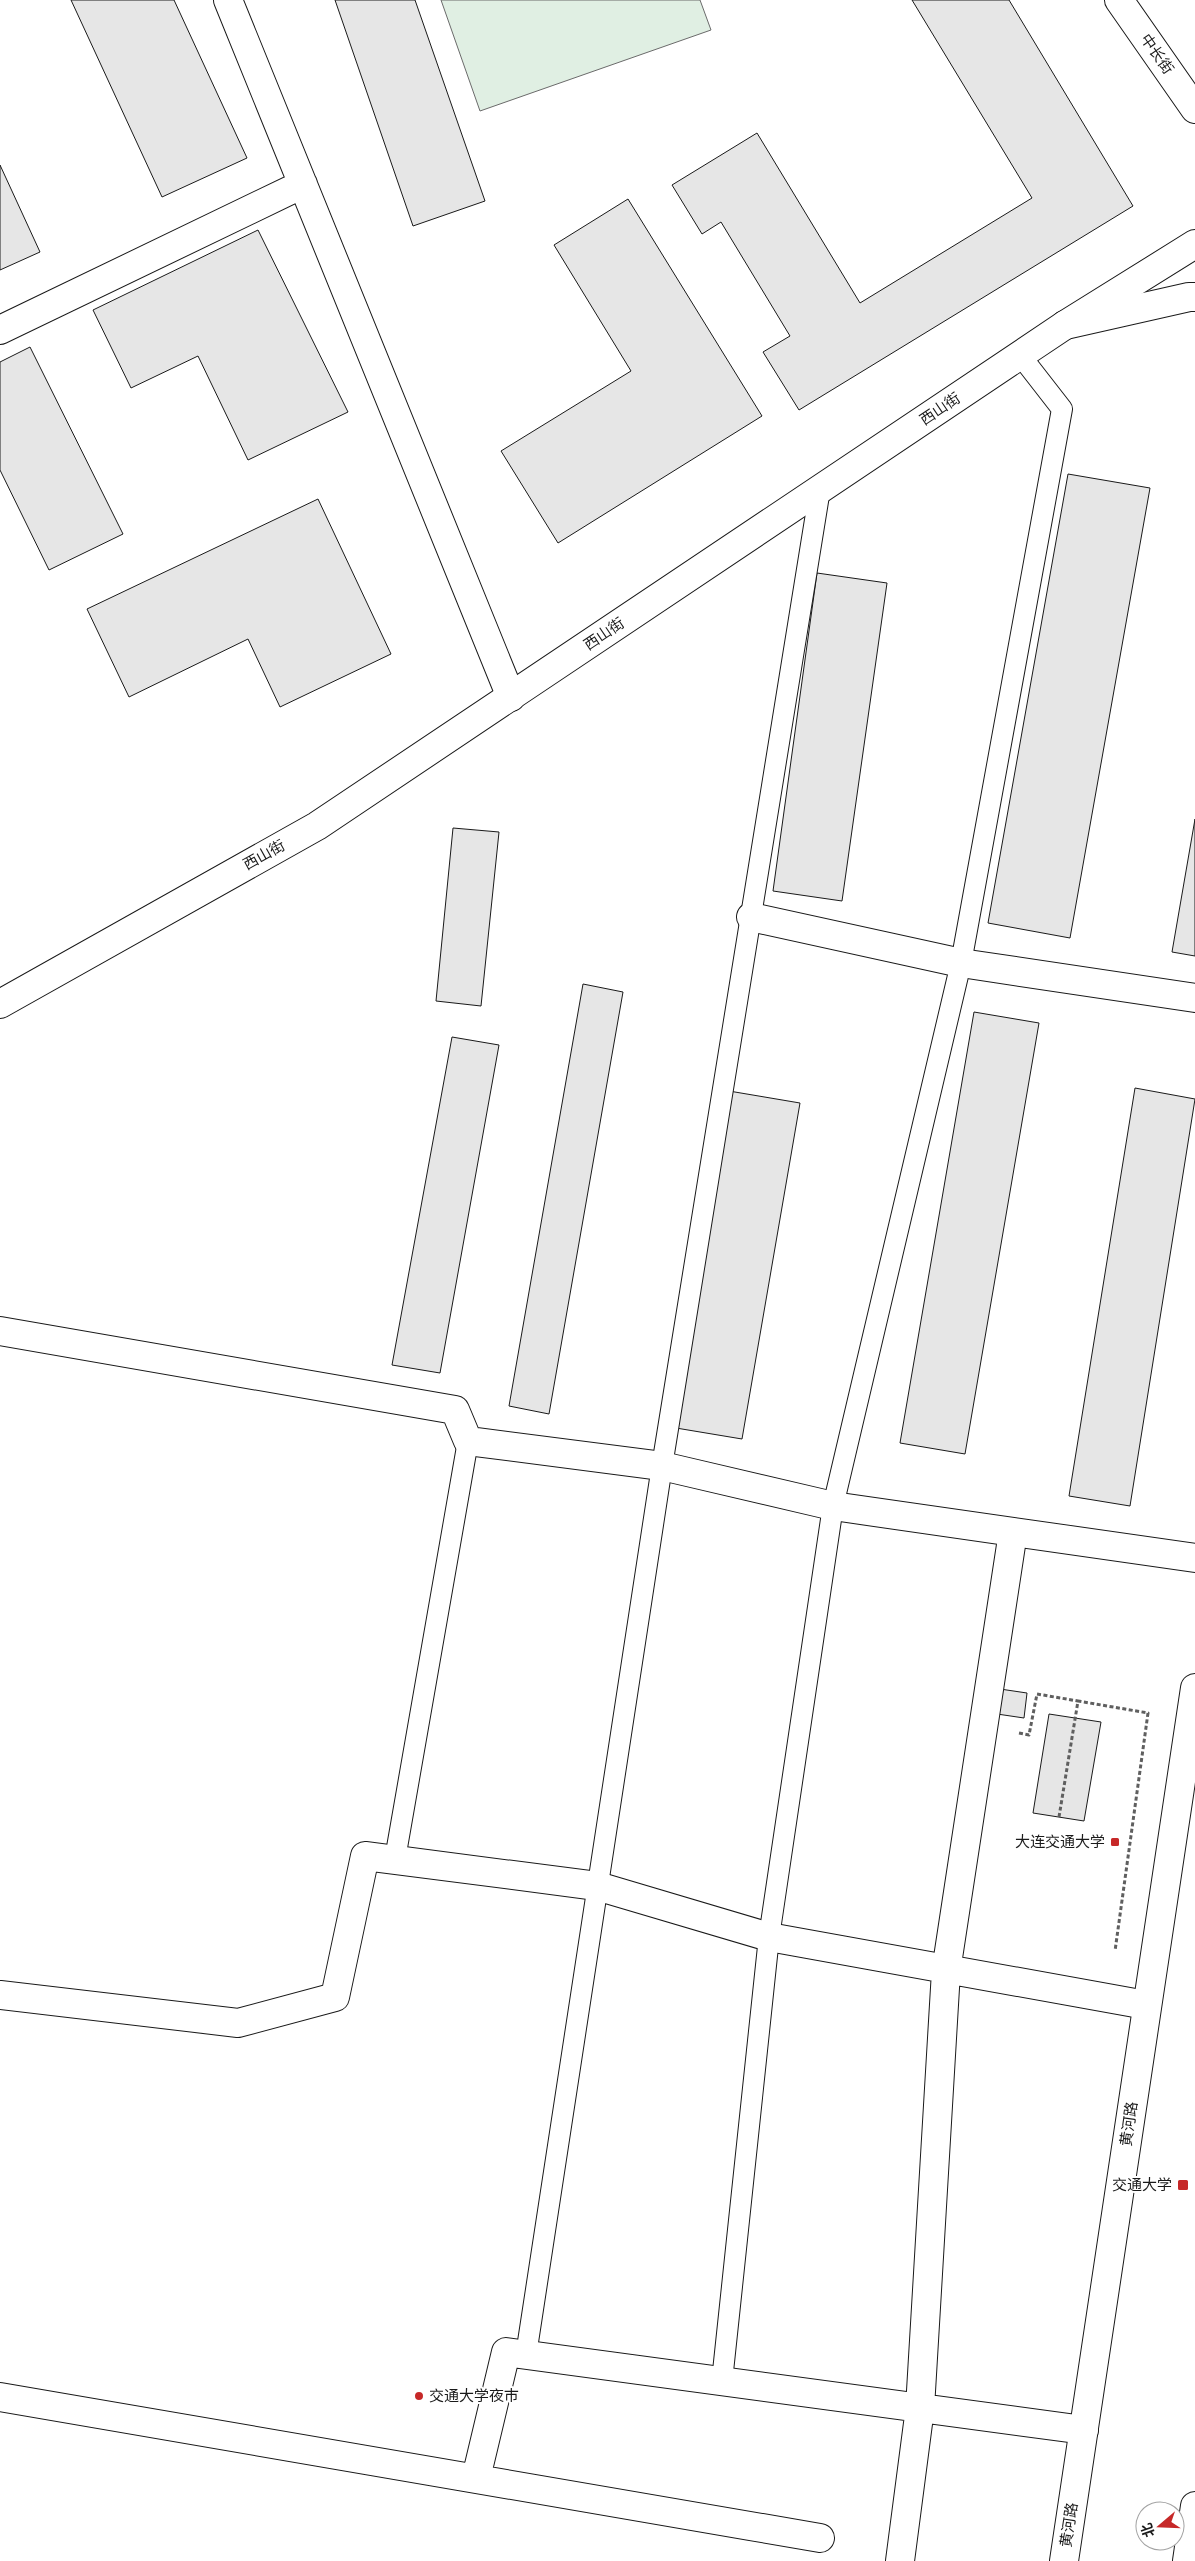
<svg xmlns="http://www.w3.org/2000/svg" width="1195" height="2561" font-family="'Space Grotesk','Noto Sans SC',sans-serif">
<rect width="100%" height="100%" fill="#fff"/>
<path fill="#e0efe3" stroke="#6a6a6a" d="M441 0H700L711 30 480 111Z"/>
<path fill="#e6e6e6" stroke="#1a1a1a" d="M71 0H174L247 158 162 197Z
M335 0H415L485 201 413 226Z
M912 0H1009L1133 206 799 410 763 352 790 336 721 222 702 234 672 185 757 133 860 303 1032 198Z
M0 165 40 252 0 270Z
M628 199 762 416 558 543 501 451 631 371 554 245Z
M258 230 348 412 248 460 198 356 131 388 93 310Z
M30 347 123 534 49 570 0 470V362Z
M1068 474 1150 488 1070 938 988 923Z
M318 499 391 654 280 707 248 639 129 697 87 609Z
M817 573 887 583 842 901 773 891Z
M1195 819V956L1172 952Z
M453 828 499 832 481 1006 436 1001Z
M583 984 623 992 549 1414 509 1406Z
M974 1012 1039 1023 965 1454 900 1443Z
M452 1037 499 1045 440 1373 392 1365Z
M1135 1088 1195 1099 1130 1506 1069 1496Z
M729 1091 800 1103 742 1439 670 1427Z
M1000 1689 1027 1693 1024 1718 997 1714Z
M1049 1714 1101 1722 1084 1821 1033 1813Z"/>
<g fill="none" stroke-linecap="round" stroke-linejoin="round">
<g stroke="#1a1a1a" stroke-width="22">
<path id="lane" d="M395 1859 468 1441
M526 2355 662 1466 820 489
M722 2381 769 1937 833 1506 961 963 1062 409 1020 355"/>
</g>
<g stroke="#1a1a1a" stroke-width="30">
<path id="street" d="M228 0 511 697
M0 330 303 184
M751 917 961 963 1195 998
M0 1331 455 1410 468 1441 662 1466 833 1506 1195 1558
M0 1995 238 2023 335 1997 365 1856 597 1886 769 1937 1146 2005
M0 2397 820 2538
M476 2478 506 2352 1084 2430
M900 2561 920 2408 946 1971 1013 1532"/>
</g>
<g stroke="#1a1a1a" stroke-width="30">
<path id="secondary" d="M1119 0 1195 109
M0 1004 317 826 1065 325 1195 244"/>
</g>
<g stroke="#1a1a1a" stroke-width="30">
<path id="primary" d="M1065 325 1189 297H1195
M1064 2561 1195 1688
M1187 2561 1195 2506"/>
</g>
<path stroke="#5f5f5f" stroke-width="3" stroke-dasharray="4 2.5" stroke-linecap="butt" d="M1019 1733 1029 1735 1037 1694 1078 1701
M1059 1817 1078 1701 1148 1713 1115 1951"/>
<use href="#lane" stroke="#fff" stroke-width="20"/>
<use href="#street" stroke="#fff" stroke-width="28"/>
<use href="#secondary" stroke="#fff" stroke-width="28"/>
<use href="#primary" stroke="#fff" stroke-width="28"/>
</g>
<g fill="#c62828" stroke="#fff" stroke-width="2">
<rect x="1110" y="1837" width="10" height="10" rx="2.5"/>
<rect x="1177" y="2179" width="12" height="12" rx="2.5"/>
<circle cx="419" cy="2396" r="5"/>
</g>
<g text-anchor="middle" stroke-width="4" stroke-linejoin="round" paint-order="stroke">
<g font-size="15" fill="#1a1a1a" stroke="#fff">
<text transform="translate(1157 54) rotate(55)" y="5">中长街</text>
<text transform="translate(940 409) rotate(-34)" y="5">西山街</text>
<text transform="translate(604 634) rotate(-34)" y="5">西山街</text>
<text transform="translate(264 855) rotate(-29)" y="5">西山街</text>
<text transform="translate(1129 2124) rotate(-82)" y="5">黄河路</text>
<text transform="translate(1069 2525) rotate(-81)" y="5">黄河路</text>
</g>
<g font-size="15" fill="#1a1a1a" stroke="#fff" text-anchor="end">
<text x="1105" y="1847">大连交通大学</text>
<text x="1172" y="2190">交通大学</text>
<text x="429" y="2401" text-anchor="start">交通大学夜巿</text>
</g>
</g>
<g transform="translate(1160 2526) rotate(251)"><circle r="24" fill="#ffffff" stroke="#a3a3a3"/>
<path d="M0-4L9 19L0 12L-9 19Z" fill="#c62828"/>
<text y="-8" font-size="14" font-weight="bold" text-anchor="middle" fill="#1a1a1a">北</text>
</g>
</svg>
